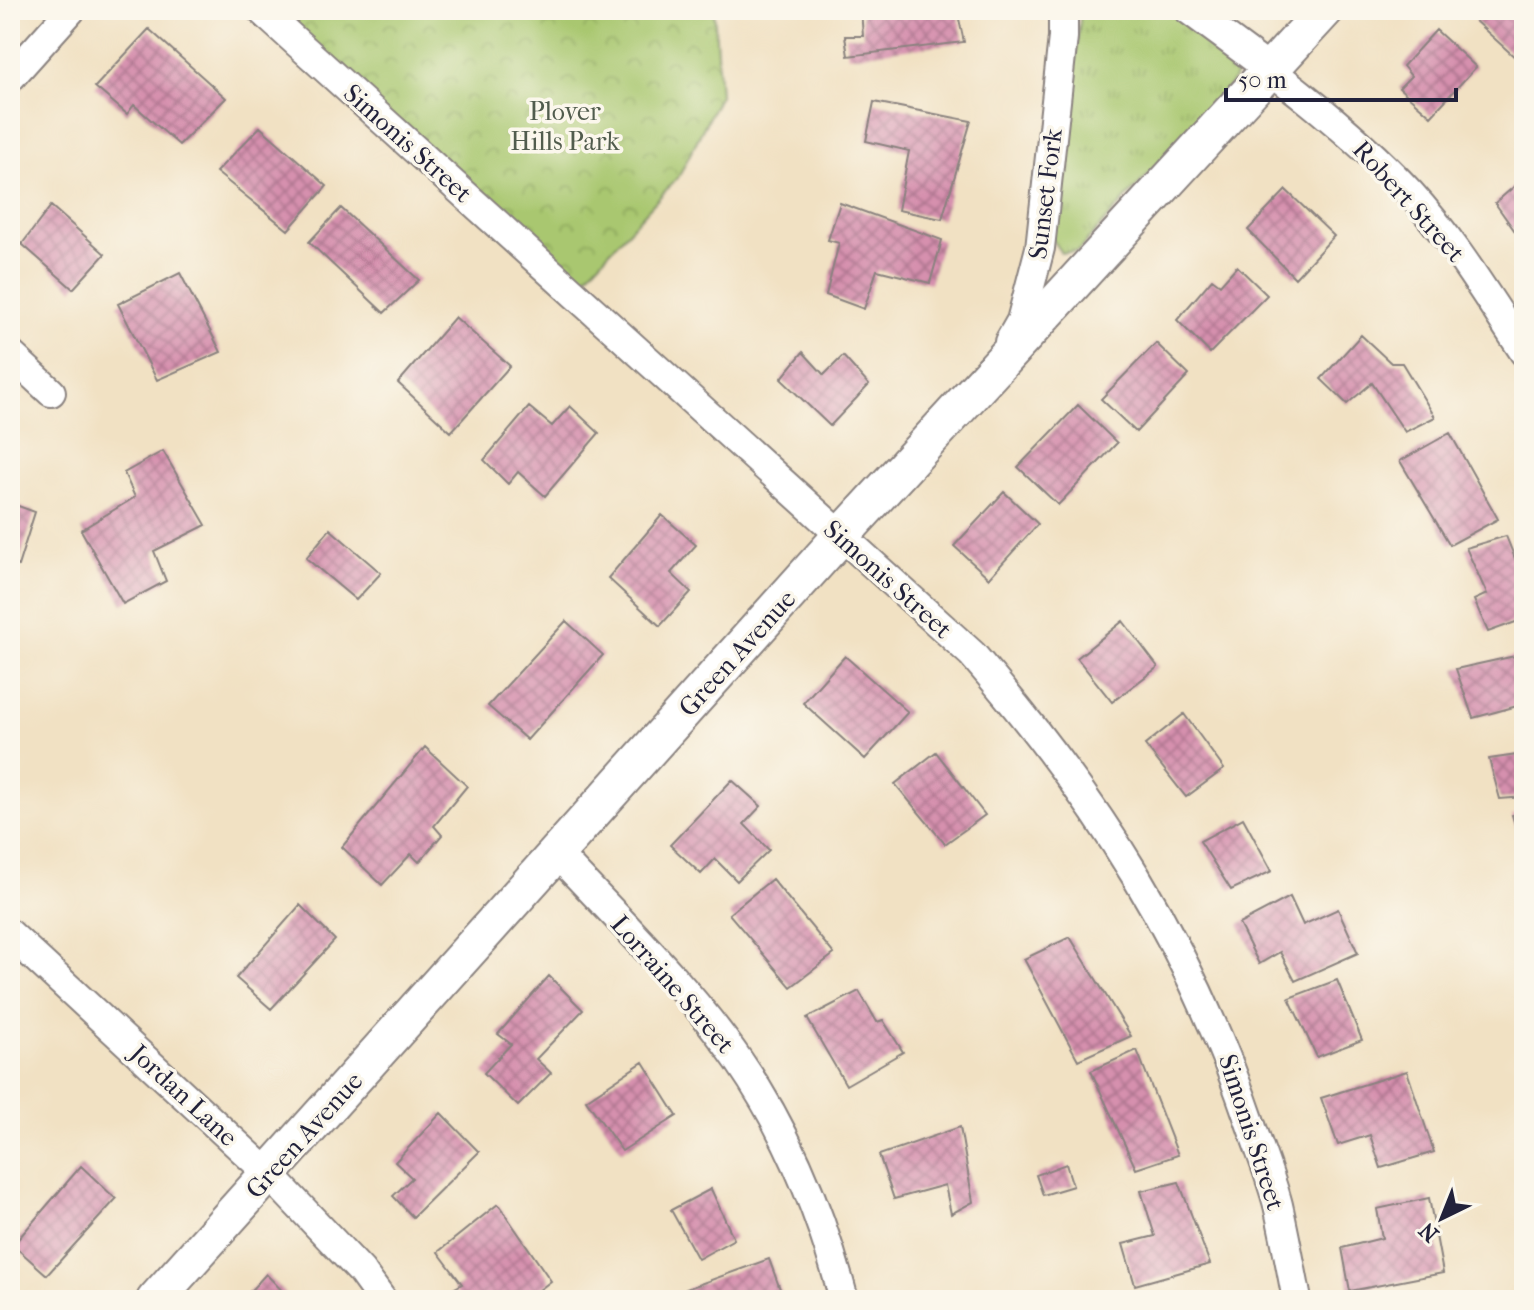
<svg xmlns="http://www.w3.org/2000/svg" width="1534" height="1310" font-family="'IM FELL French Canon',serif">
<defs>
<pattern id="grass-tufts" width="24" height="20" patternUnits="userSpaceOnUse" patternTransform="scale(2)"><rect width="24" height="20" fill="#a9c76f"/><path d="M3 7l-1-3M5 7V3M7 7l1-3M15 17l-1-3M17 17v-4M19 17l1-3" fill="none" stroke="#91ab61"/></pattern>
<pattern id="park-crowns" width="20" height="18" patternUnits="userSpaceOnUse" patternTransform="scale(2)"><rect width="20" height="18" fill="#a9c76f"/><path d="M2 6a3 3 0 1 1 6 0M12 15a3 3 0 1 1 6 0" fill="none" stroke="#91ab61"/></pattern>
<pattern id="building-cross-hatch" width="8" height="8" patternUnits="userSpaceOnUse" patternTransform="scale(2)"><rect width="8" height="8" fill="#d690ae"/><path d="M0 0l8 8M0 8l8-8" fill="none" stroke="#ad758f"/></pattern>
</defs>
<rect width="100%" height="100%" fill="#fbf7ec"/>
<filter id="ink" filterUnits="userSpaceOnUse"><feTurbulence type="fractalNoise" baseFrequency=".0125" numOctaves="2"/><feDisplacementMap in="SourceGraphic" scale="16" xChannelSelector="R" yChannelSelector="G"/><feConvolveMatrix kernelMatrix="1 2 1 2 8 2 1 2 1" color-interpolation-filters="sRGB"/></filter>
<filter id="wash" filterUnits="userSpaceOnUse"><feTurbulence type="fractalNoise" baseFrequency=".006" numOctaves="4" result="noise"/><feDisplacementMap in="SourceGraphic" scale="32" xChannelSelector="R" yChannelSelector="G"/><feGaussianBlur stdDeviation="1.8" result="paint"/><feColorMatrix in="noise" values="0 0 0 0 0 0 0 0 0 0 0 0 0 0 0 0 0 1.4 0 .05"/><feComposite in="paint" operator="in"/></filter>
<g filter="url(#wash)">
<rect width="100%" height="100%" fill="#f1e1c3"/>
<path fill="url(#grass-tufts)" stroke="#667455" stroke-width="2" d="M1081 10H1171L1230 60 1236 74 1232 83 1078 251 1061 253 1051 238 1069 123Z"/>
<path fill="url(#park-crowns)" stroke="#667455" stroke-width="2" d="M261 10H714L720 95 679 176 573 291Z"/>
<g id="blocks">
<path fill="url(#building-cross-hatch)" d="M861 10H957L964 42 848 56 845 36H863Z
M1484 10H1524V51L1517 59 1475 21Z
M149 29 226 98 179 145 134 105 127 114 95 87Z
M1436 30 1476 67 1431 116 1399 88 1411 76 1403 66Z
M874 102 971 121 942 219 898 210 909 151 866 141Z
M260 127 327 186 288 230 216 172Z
M1524 178V244L1495 203Z
M1286 190 1334 236 1295 278 1248 230Z
M840 203 942 240 930 283 877 270 864 309 826 295 839 243 828 240Z
M51 206 105 254 73 289 22 244Z
M341 208 419 280 384 313 309 242Z
M1237 266 1267 295 1210 353 1177 320 1212 279 1220 285Z
M180 273 221 352 157 380 118 304Z
M455 317 510 366 451 432 398 383Z
M1361 335 1391 363H1402L1435 417 1405 432 1372 383 1347 404 1321 379Z
M1156 343 1189 375 1136 432 1101 399Z
M803 352 824 375 843 356 869 385 830 426 781 379Z
M1078 405 1117 443 1058 505 1018 467Z
M570 406 599 433 545 496 518 472 508 484 484 460 529 407 552 426Z
M1450 433 1498 519 1450 545 1400 461Z
M163 451 206 525 154 551 166 581 123 604 81 530 135 497 124 473Z
M1004 492 1038 524 989 578 954 546Z
M10 503 35 512 18 566 10 563Z
M662 515 696 545 671 573 691 592 660 626 608 578Z
M330 529 381 573 356 600 306 558Z
M1506 536 1524 581V619L1488 632 1474 600 1487 594 1466 548Z
M566 621 603 655 527 740 488 706Z
M1123 621 1158 667 1112 702 1077 658Z
M1524 654V711L1521 705 1473 718 1456 669Z
M845 656 908 712 865 759 803 703Z
M1184 714 1224 769 1186 797 1145 745Z
M425 747 467 786 434 826 442 835 419 862 411 854 382 885 342 847Z
M936 752 985 815 945 844 895 784Z
M1524 754V797L1500 799 1489 759Z
M732 780 761 806 744 824 769 850 737 881 715 859 701 874 670 845Z
M1524 813V844H1521L1512 815Z
M1243 818 1272 871 1231 890 1200 841Z
M1524 863V893H1523L1517 864Z
M772 879 834 954 791 987 729 914Z
M1290 897 1303 925 1338 909 1358 953 1295 981 1280 952 1259 964 1239 924Z
M300 905 335 940 271 1009 236 978Z
M1070 937 1131 1036 1078 1060 1024 959Z
M549 976 583 1010 536 1059 551 1073 518 1106 484 1073 511 1044 498 1034Z
M1337 980 1362 1040 1317 1057 1289 998Z
M859 991 877 1022 883 1020 903 1052 846 1085 807 1018Z
M1137 1050 1178 1155 1136 1169 1091 1071Z
M643 1062 677 1116 622 1151 586 1100Z
M1407 1071 1434 1152 1381 1168 1370 1135 1338 1145 1321 1098Z
M441 1113 479 1152 413 1217 393 1196 412 1178 395 1162Z
M960 1127 973 1202 951 1214 945 1185 894 1199 879 1155Z
M1066 1164 1073 1186 1043 1195 1036 1175Z
M81 1166 116 1199 47 1275 13 1245Z
M1179 1182 1210 1264 1135 1285 1123 1244 1155 1236 1141 1191Z
M711 1189 734 1239 698 1259 671 1210Z
M1429 1198 1443 1273 1350 1291 1342 1248 1382 1238 1377 1209Z
M498 1204 551 1281 526 1300H461L453 1289 462 1284 438 1252Z
M769 1259 784 1300H690L686 1289Z
M266 1274 291 1300H242Z
M1413 1294 1414 1300H1373V1298Z"/>
</g>
</g>
<g filter="url(#ink)">
<use href="#blocks" fill-opacity="0" stroke="#8a827f" stroke-width="2"/>
<g fill="none" stroke-linecap="round" stroke-linejoin="round">
<g stroke="#8a827f" stroke-width="32">
<path id="minor" d="M261 10 972 654C1098 800 1189 942 1251 1125 1260 1151 1271 1178 1278 1205 1285 1236 1291 1268 1297 1300
M1189 10C1267 67 1343 122 1410 193 1454 241 1488 298 1524 352
M10 78 71 10
M1009 342 1021 321 1040 248 1063 37V10
M10 354 51 392
M558 855C620 921 687 986 739 1061 789 1133 822 1216 844 1300
M10 934 269 1174 361 1271 382 1300"/>
</g>
<g stroke="#8a827f" stroke-width="40">
<path id="tertiary" d="M155 1300 840 537 1325 10"/>
</g>
<use href="#minor" stroke="#fff" stroke-width="28"/>
<use href="#tertiary" stroke="#fff" stroke-width="36"/>
</g>
</g>
<g text-anchor="middle" stroke-width="7" stroke-linejoin="round" paint-order="stroke">
<g font-size="26" fill="#515c4d" stroke="#fbf7ec">
<text x="565" y="120">Plover<tspan x="565" dy="30">Hills Park</tspan></text>
</g>
<g font-size="26" fill="#22223b" stroke="#fbf7ec">
<text transform="translate(408 143) rotate(42)" y="9">Simonis Street</text>
<text transform="translate(1045 194) rotate(-83)" y="9">Sunset Fork</text>
<text transform="translate(1409 201) rotate(48)" y="9">Robert Street</text>
<text transform="translate(888 579) rotate(42)" y="9">Simonis Street</text>
<text transform="translate(737 653) rotate(-48)" y="9">Green Avenue</text>
<text transform="translate(673 984) rotate(49)" y="9">Lorraine Street</text>
<text transform="translate(184 1095) rotate(43)" y="9">Jordan Lane</text>
<text transform="translate(1252 1132) rotate(72)" y="9">Simonis Street</text>
<text transform="translate(304 1135) rotate(-48)" y="9">Green Avenue</text>
</g>
</g>
<rect width="1534" height="1310" fill="none" stroke="#fbf7ec" stroke-width="40"/>
<g transform="translate(1442 1218) rotate(223)" stroke="#fbf7ec" stroke-width="6" paint-order="stroke">
<path d="M0-6L14 30L0 20L-14 30Z" fill="#22223b"/>
<text y="-12" font-size="22" font-weight="bold" text-anchor="middle" fill="#22223b">N</text>
</g>
<path d="M1226 88v12h230v-12" fill="none" stroke="#22223b" stroke-width="4"/>
<text x="1238" y="88" font-size="24" fill="#22223b" stroke="#fbf7ec" stroke-width="6" paint-order="stroke">50 m</text>
</svg>
